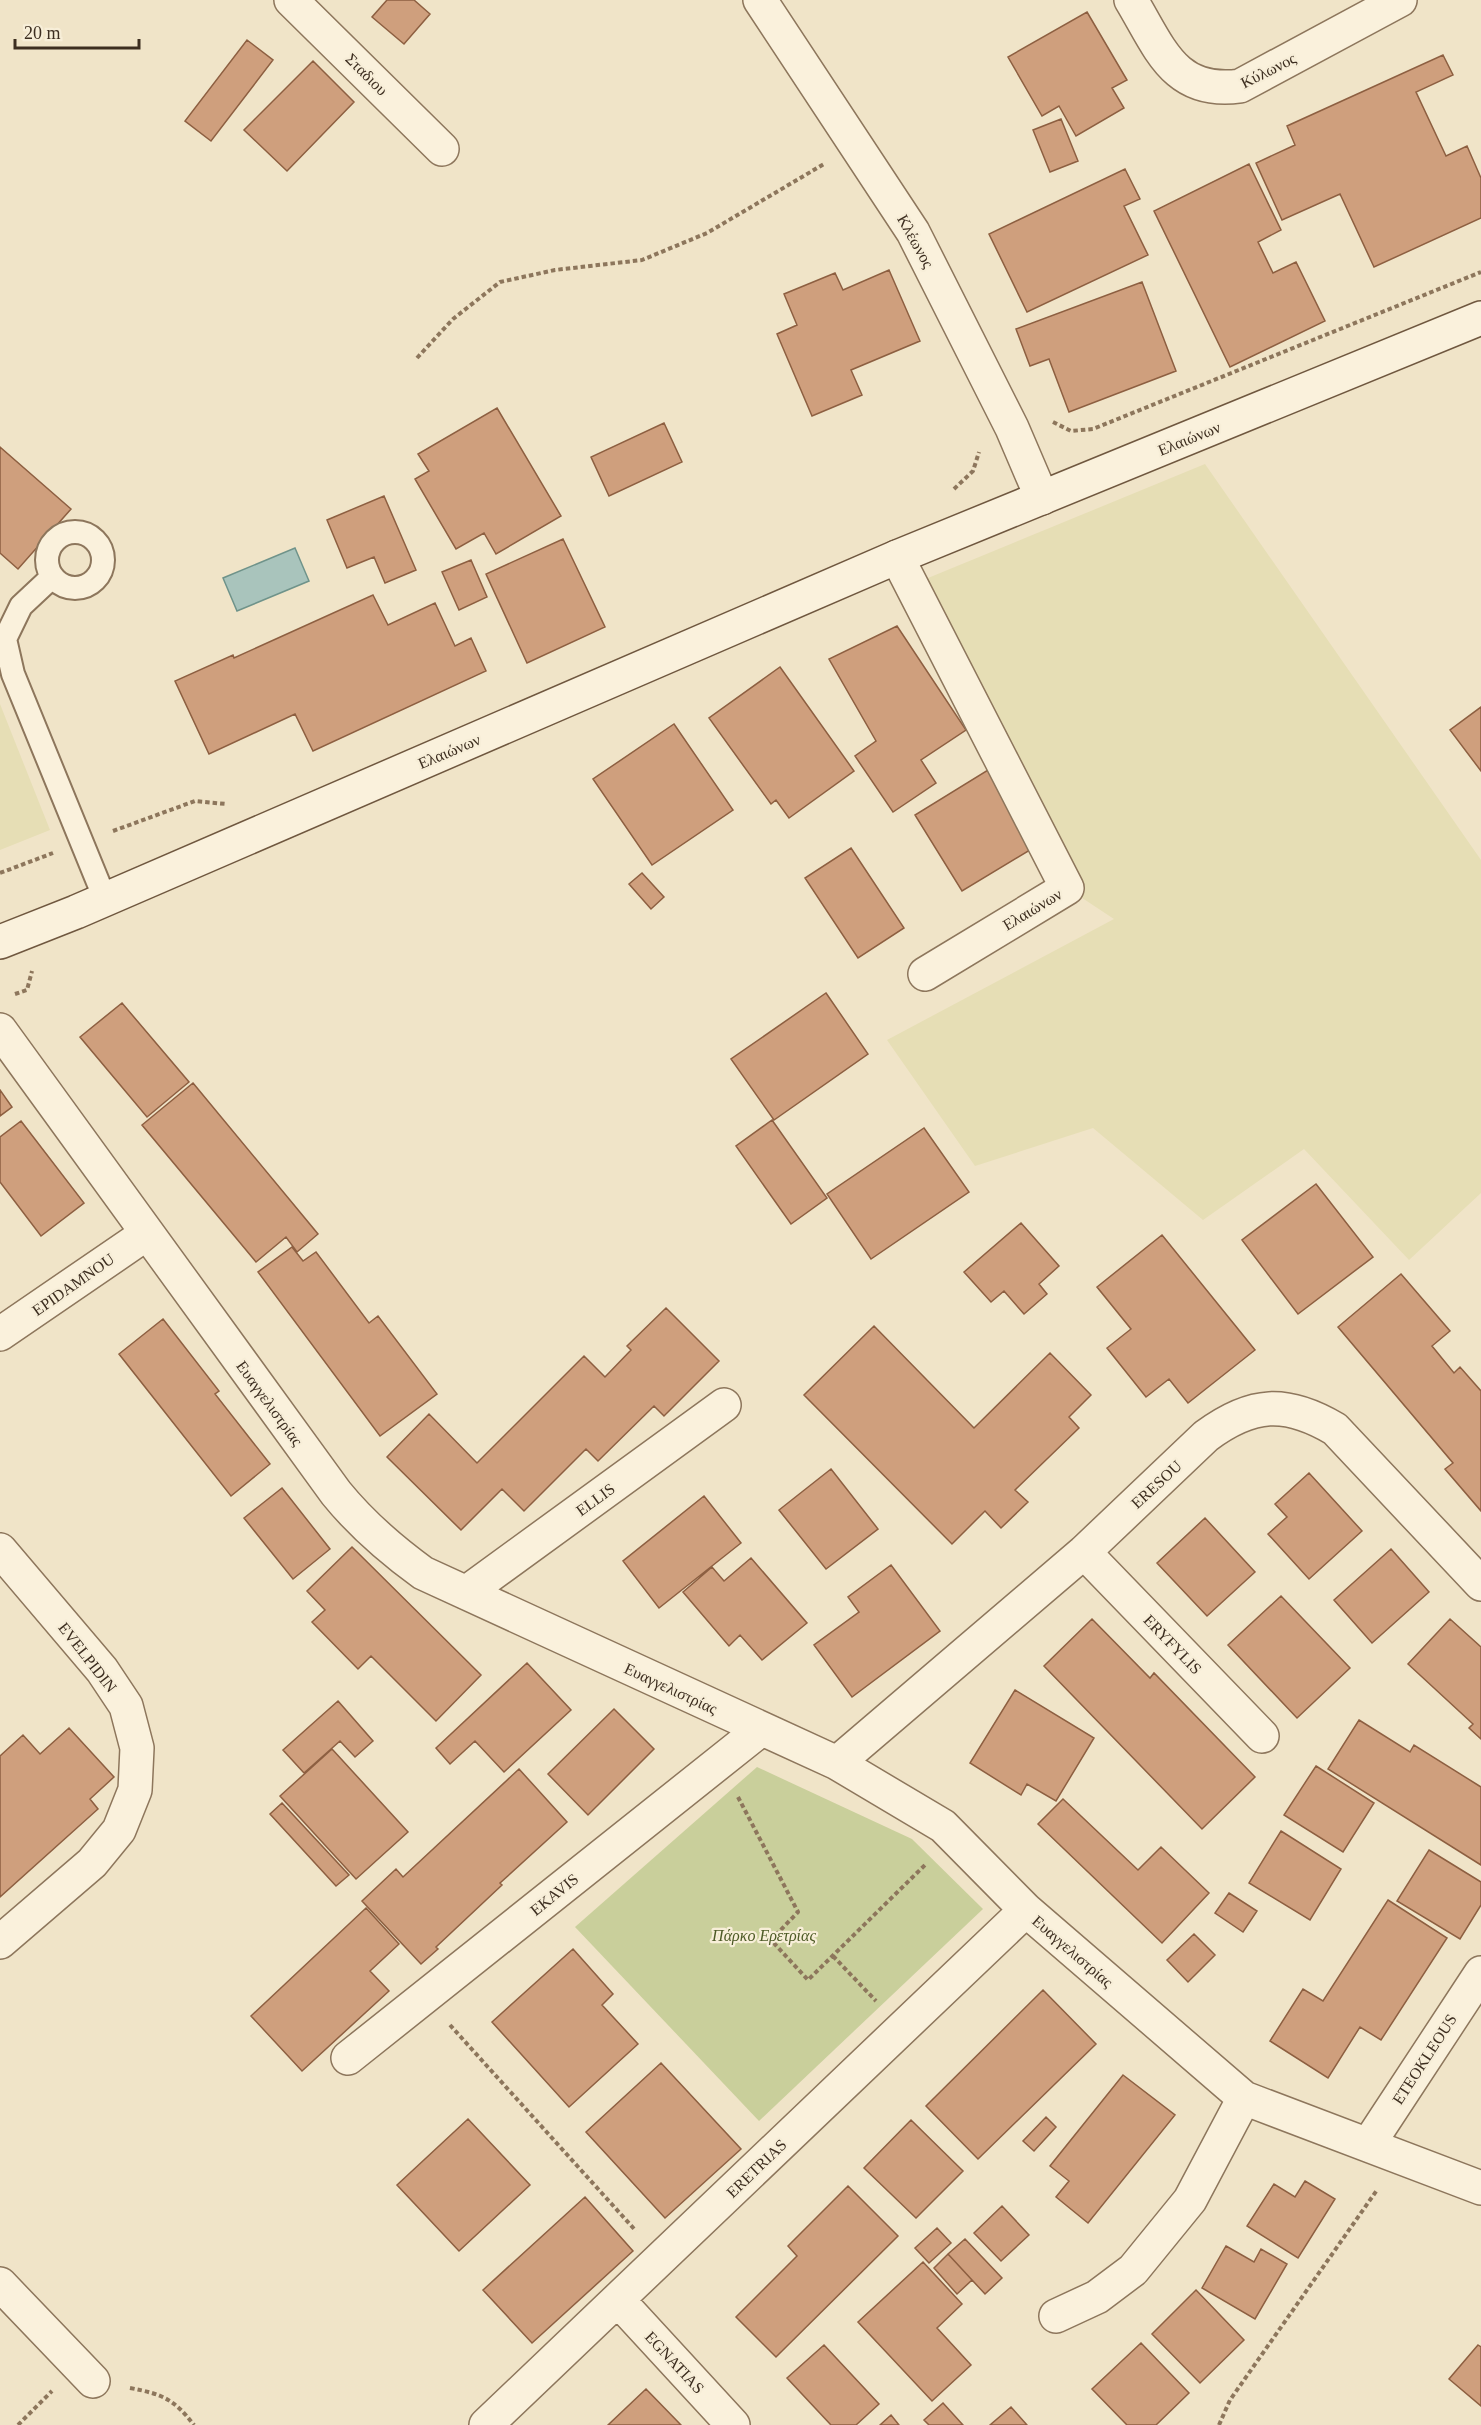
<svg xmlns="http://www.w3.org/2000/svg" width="1481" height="2425" font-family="'Times New Roman',serif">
<rect width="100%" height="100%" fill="#f0e4c8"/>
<path fill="#e6deb5" d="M1205 464 1481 860V1193L1409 1260 1304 1149 1203 1220 1093 1128 975 1166 887 1040 1114 919 1067 888 911 585Z
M0 704 50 830 0 850Z"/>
<path fill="#c9cf9b" d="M757 1767 912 1839 983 1909 759 2121 575 1927Z"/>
<path fill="#a9c4bc" stroke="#6f938a" stroke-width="1.5" d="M295 548 309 581 237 611 223 578Z"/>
<path fill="#cf9f7d" stroke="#8d5f41" stroke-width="1.5" d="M387 0H414L430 14 404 44 372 17Z
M1087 12 1127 80 1112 88 1124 108 1076 136 1059 106 1042 116 1008 57Z
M247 40 273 60 211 141 185 121Z
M1443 55 1453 75 1416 92 1446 156 1467 146 1481 178V218L1374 267 1340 194 1282 220 1256 163 1295 145 1287 126Z
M313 61 354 102 287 171 244 130Z
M1061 119 1078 161 1050 172 1033 130Z
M1249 164 1281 230 1258 242 1273 273 1296 262 1325 321 1230 367 1154 211Z
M1125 169 1140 199 1124 206 1148 255 1027 312 989 234Z
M889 270 920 341 851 370 862 395 812 416 777 334 797 325 784 294 835 273 843 290Z
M1142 282 1176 371 1069 412 1049 359 1030 366 1016 329Z
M497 408 561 516 496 554 484 533 456 549 415 479 429 471 418 454Z
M664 423 682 462 609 496 591 457Z
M0 447 71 509 18 569 0 553Z
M384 496 416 570 385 583 374 557 347 568 327 520Z
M563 539 605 627 527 663 486 574Z
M471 560 487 597 459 610 442 572Z
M373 595 388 625 435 603 455 646 471 638 486 671 313 751 295 714 209 754 175 681 233 655 234 658Z
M897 626 966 730 921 760 936 783 893 812 855 756 876 741 829 659Z
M780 667 854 771 789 818 776 800 771 804 709 718Z
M1481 707V771L1450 730Z
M674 724 733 810 652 865 593 779Z
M988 770 1035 847 962 891 915 815Z
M851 848 904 928 858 958 805 878Z
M642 873 664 897 651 909 629 884Z
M826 993 868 1054 774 1120 731 1059Z
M122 1003 189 1082 147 1117 80 1037Z
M193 1083 318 1234 297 1252 286 1237 256 1262 142 1125Z
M0 1090 12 1107 0 1116Z
M772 1120 827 1198 791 1224 736 1146Z
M21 1121 84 1203 41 1236 0 1182V1137Z
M924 1128 969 1192 871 1259 827 1194Z
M1316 1184 1373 1257 1298 1314 1242 1240Z
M1021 1223 1059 1266 1039 1284 1047 1294 1024 1314 1004 1291 991 1302 964 1272Z
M1162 1235 1255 1350 1188 1403 1169 1379 1146 1397 1107 1348 1131 1329 1097 1287Z
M292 1247 303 1261 316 1252 369 1323 378 1316 437 1394 380 1436 258 1272Z
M1401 1274 1450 1331 1432 1346 1454 1373 1460 1367 1481 1391V1511L1445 1469 1453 1463 1338 1327Z
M666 1308 719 1361 664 1416 654 1406 598 1461 586 1449 524 1511 502 1489 461 1530 387 1457 429 1414 477 1463 584 1356 605 1377 631 1350 627 1346Z
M163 1319 219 1391 215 1394 270 1464 231 1496 119 1354Z
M874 1326 974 1428 1050 1353 1091 1395 1069 1417 1079 1428 1015 1490 1028 1502 1001 1528 985 1511 952 1544 804 1395Z
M831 1469 878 1529 826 1569 779 1510Z
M1309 1473 1362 1531 1309 1579 1268 1534 1287 1517 1275 1504Z
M282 1488 330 1549 293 1579 244 1518Z
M704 1496 741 1543 659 1608 623 1561Z
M1205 1518 1255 1572 1207 1616 1157 1563Z
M352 1547 481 1675 436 1721 371 1656 358 1669 312 1622 325 1610 307 1591Z
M1391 1549 1429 1592 1372 1643 1334 1600Z
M751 1558 807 1623 762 1660 740 1635 729 1646 683 1592 712 1567 724 1581Z
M891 1565 940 1631 852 1697 814 1645 859 1612 848 1597Z
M1281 1596 1350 1668 1297 1718 1228 1645Z
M1092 1619 1150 1678 1154 1673 1255 1777 1202 1829 1044 1666Z
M1450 1619 1481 1647V1739L1469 1728 1473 1724 1408 1664Z
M527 1663 571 1710 504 1772 475 1741 450 1764 436 1748Z
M1015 1690 1094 1738 1056 1801 1027 1784 1021 1795 970 1763Z
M338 1701 373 1741 355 1757 340 1741 304 1773 283 1750Z
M614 1709 654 1749 588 1815 548 1774Z
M1359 1720 1410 1752 1414 1745 1481 1787V1865L1328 1769Z
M69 1728 114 1777 90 1799 98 1809 0 1897V1756L23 1735 40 1754Z
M332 1749 408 1832 356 1879 280 1796Z
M1316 1766 1374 1803 1343 1852 1284 1815Z
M519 1769 567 1822 500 1883 502 1885 436 1947 438 1949 421 1964 362 1901 396 1869 403 1877Z
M1063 1799 1138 1870 1161 1847 1209 1893 1162 1943 1038 1824Z
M282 1803 349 1875 336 1886 270 1814Z
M1281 1831 1341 1869 1310 1920 1249 1883Z
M1429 1850 1481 1882V1905L1460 1939 1397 1901Z
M1229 1893 1257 1911 1243 1932 1215 1913Z
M1388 1900 1447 1938 1381 2040 1360 2027 1328 2078 1270 2041 1303 1989 1323 2001Z
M366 1908 399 1944 370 1971 389 1991 302 2071 251 2016Z
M1194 1934 1215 1955 1188 1982 1167 1960Z
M573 1949 613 1994 602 2005 638 2044 569 2107 492 2022Z
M1043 1990 1096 2044 978 2159 926 2106Z
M661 2063 741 2149 665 2218 586 2132Z
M1123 2075 1175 2115 1088 2223 1056 2197 1069 2181 1050 2166Z
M1046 2117 1056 2127 1034 2151 1023 2141Z
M468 2119 530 2185 459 2251 397 2185Z
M911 2120 963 2171 916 2218 864 2168Z
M1305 2181 1335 2199 1298 2258 1247 2226 1274 2184 1295 2197Z
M848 2186 898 2236 776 2357 736 2317 797 2256 788 2246Z
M585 2197 633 2251 532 2343 483 2290Z
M1002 2206 1029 2235 1001 2261 974 2233Z
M937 2228 951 2243 929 2263 915 2248Z
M965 2239 1002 2278 985 2294 948 2254Z
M1226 2246 1254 2262 1261 2249 1287 2264 1255 2319 1202 2288Z
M948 2254 972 2280 957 2294 934 2268Z
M923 2262 962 2304 937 2328 971 2365 932 2401 858 2322Z
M1196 2290 1244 2340 1200 2383 1152 2334Z
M1141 2343 1189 2393 1156 2425H1127L1092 2389Z
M824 2345 879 2404 856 2425H831L787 2378Z
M1478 2345 1481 2347V2406L1449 2379Z
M646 2389 681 2425H608Z
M943 2403 963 2425H929L924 2420Z
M1011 2407 1027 2425H990Z
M891 2415 899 2425H880Z"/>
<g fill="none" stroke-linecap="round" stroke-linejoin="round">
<g stroke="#8d765c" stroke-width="26">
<path id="service" d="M47 560a28 28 0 1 1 56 0a28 28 0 1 1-56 0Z
M52 577 21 606 5 639 13 674 105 899"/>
</g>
<g stroke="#8d765c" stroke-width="36">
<path id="minor" d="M291 0 442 149
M760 0 913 232 1012 428 1042 498
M1131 0C1160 48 1174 95 1240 86L1400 0
M897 557 1067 888 925 974
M0 1030 336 1493C362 1525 390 1549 423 1573L837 1763 943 1826 1026 1910 1244 2098 1481 2188
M0 1334 146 1234
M0 1550 102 1670 126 1706 137 1748 135 1790 119 1830 92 1863 0 1942
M1084 1552 1262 1736
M467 1592 724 1405
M837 1763 1084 1552 1206 1436C1252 1402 1286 1400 1335 1429L1481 1584
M348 2058 760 1730
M1368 2145 1481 1973
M0 2284 93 2381
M618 2300 733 2425
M1056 2316 1097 2297 1133 2270 1190 2200 1244 2098
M486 2425 1026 1910"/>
</g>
<g stroke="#6f573f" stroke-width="36">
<path id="secondary" d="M0 942 76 912 897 557 1481 318"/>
</g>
<path stroke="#8d765c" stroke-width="4" stroke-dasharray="4.5 3" stroke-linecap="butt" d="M417 358 453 319 500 282 555 270 642 260 707 233 824 164
M1053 422 1071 431 1093 429 1481 272
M954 489 973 471 979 452
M113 831 195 801 226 804
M0 873 53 853
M15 994 27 990 32 971
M738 1797 798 1912 771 1940 808 1980 926 1864
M833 1956 876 2001
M450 2025 636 2231
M130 2388C162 2394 174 2399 194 2425
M18 2425 52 2391
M1219 2425 1230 2400 1377 2190"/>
<use href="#service" stroke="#faf1dc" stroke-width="22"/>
<use href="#minor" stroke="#faf1dc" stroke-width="33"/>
<use href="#secondary" stroke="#faf1dc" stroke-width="33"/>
</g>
<g text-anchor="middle" stroke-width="4.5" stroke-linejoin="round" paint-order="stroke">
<g font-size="16" fill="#3d2e20" stroke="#f7eed8">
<text transform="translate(1268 70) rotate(-27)" y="6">Κύλωνος</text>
<text transform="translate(367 74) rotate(45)" y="6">Σταδιου</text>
<text transform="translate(916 241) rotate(61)" y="6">Κλέωνος</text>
<text transform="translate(1189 438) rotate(-22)" y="6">Ελαιώνων</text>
<text transform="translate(449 751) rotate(-23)" y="6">Ελαιώνων</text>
<text transform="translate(1032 909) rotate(-31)" y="6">Ελαιώνων</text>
<text transform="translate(73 1284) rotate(-35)" y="6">EPIDAMNOU</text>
<text transform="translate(270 1403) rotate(54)" y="6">Ευαγγελιστρίας</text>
<text transform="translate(1156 1484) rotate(-43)" y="6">ERESOU</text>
<text transform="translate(595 1499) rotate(-36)" y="6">ELLIS</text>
<text transform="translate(1173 1644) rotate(46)" y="6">ERYFYLIS</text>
<text transform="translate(88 1657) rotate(52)" y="6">EVELPIDIN</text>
<text transform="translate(671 1688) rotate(25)" y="6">Ευαγγελιστρίας</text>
<text transform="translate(554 1894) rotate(-39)" y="6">EKAVIS</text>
<text transform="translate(1073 1951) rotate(41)" y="6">Ευαγγελιστρίας</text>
<text transform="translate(1424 2059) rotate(-57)" y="6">ETEOKLEOUS</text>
<text transform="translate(756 2168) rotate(-44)" y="6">ERETRIAS</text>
<text transform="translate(675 2362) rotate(47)" y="6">EGNATIAS</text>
</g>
<g font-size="16" font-style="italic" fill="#4d5a26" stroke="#f7eed8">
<text x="764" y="1941">Πάρκο Ερετρίας</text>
</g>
</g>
<path d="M15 39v9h124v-9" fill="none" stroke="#3d2e20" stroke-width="3"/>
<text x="24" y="39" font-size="18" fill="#3d2e20" stroke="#f7eed8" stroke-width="4.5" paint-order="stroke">20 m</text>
</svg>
